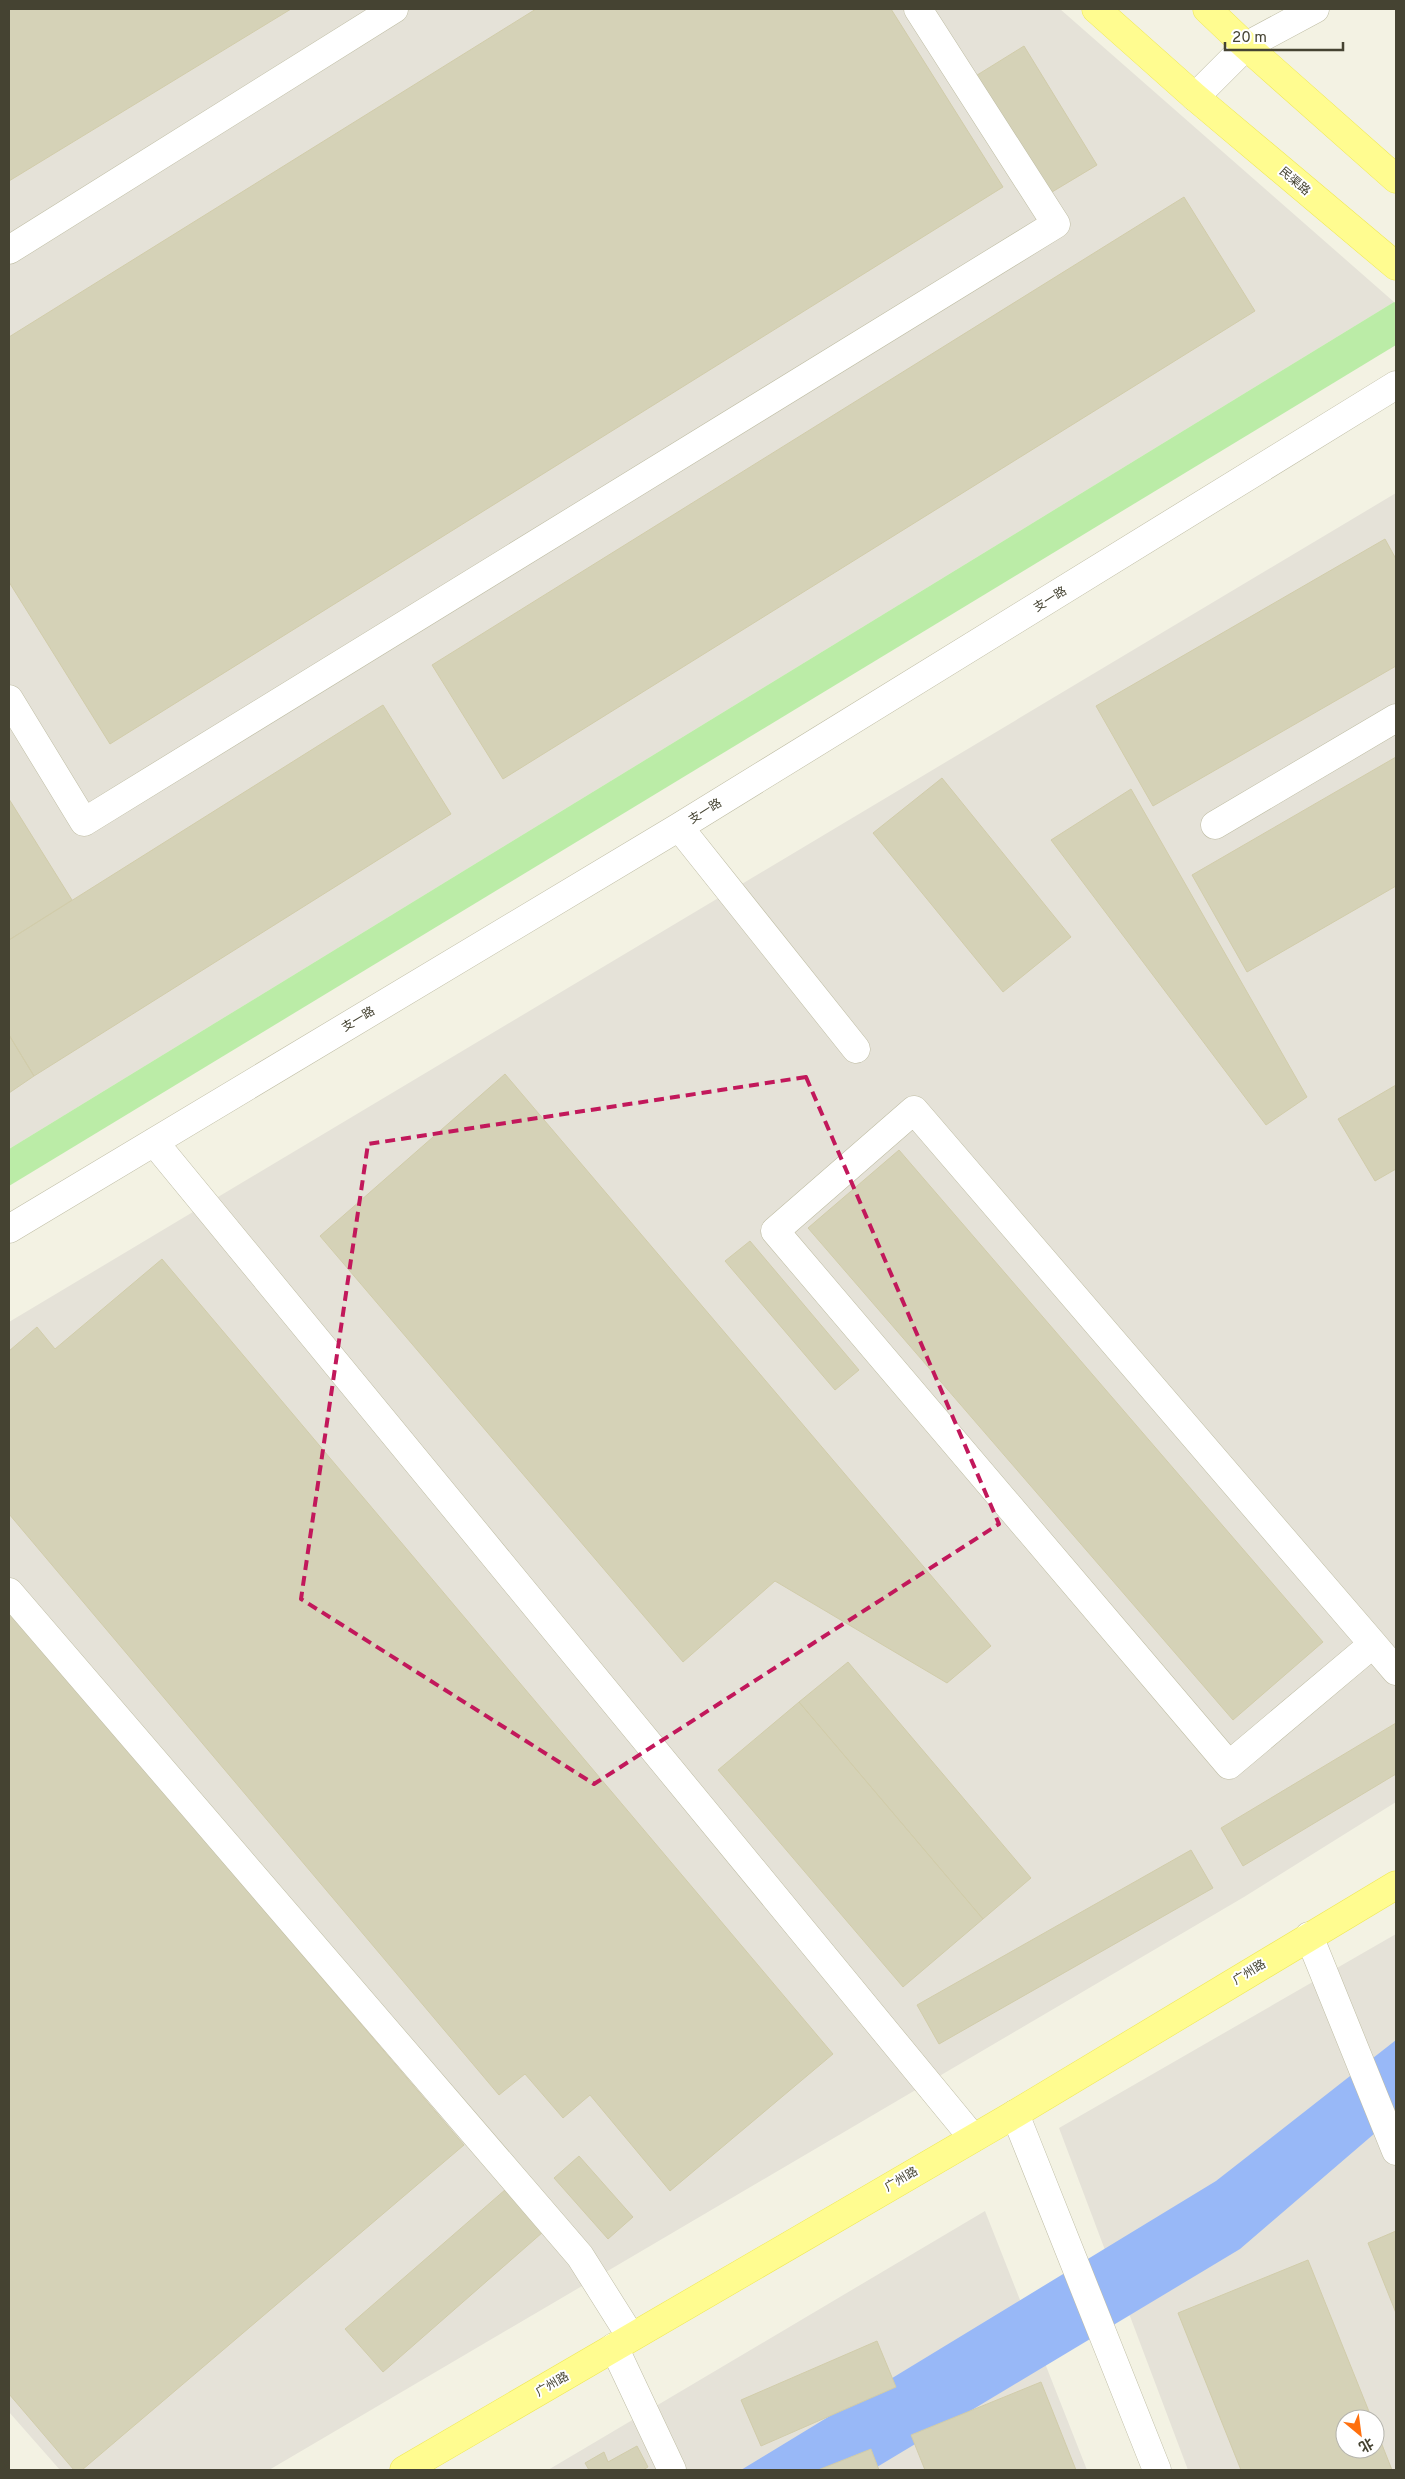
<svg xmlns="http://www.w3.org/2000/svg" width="1405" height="2479" font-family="Overpass,'Noto Sans SC',sans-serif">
<rect width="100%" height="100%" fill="#f3f2e3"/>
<path fill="#e5e2d8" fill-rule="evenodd" d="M9 9H1060L1394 302 9 1149Z
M1396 493V1802L1244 1897 269 2470H60L9 2412V1322Z
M1396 1934V2470H1188L1059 2128ZM1345 2419H1375V2449H1345Z
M985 2211 1087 2470H548Z"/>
<path fill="#bbeca7" d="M1394 302 1396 303V345L9 1186V1149Z"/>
<path fill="#98b8f7" d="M1396 2040V2115L1240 2249 872 2470H741L1216 2181Z"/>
<path fill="#d5d2b7" stroke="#d1ccaa" d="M9 9H291L9 181Z
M536 9H891L1003 187 110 744 9 582V337Z
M1024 46 1097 165 1047 195 974 77Z
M1184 197 1255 311 503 779 432 665Z
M1385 539 1396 559V666L1153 806 1096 706Z
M383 705 451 814 34 1076 9 1035V940Z
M1396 757V886L1247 972 1192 875Z
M942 778 1071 937 1003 992 873 833Z
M1131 789 1307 1097 1266 1125 1051 840Z
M9 799 72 900 9 940Z
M9 1035 34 1076 9 1093Z
M505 1074 991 1646 947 1683 775 1581 683 1662 320 1236Z
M1396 1085V1169L1375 1181 1338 1119Z
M899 1150 1323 1642 1233 1720 808 1228Z
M750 1241 859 1370 835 1390 725 1261Z
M162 1259 833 2054 670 2191 590 2095 563 2118 525 2074 499 2095 9 1514V1351L37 1327 55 1349Z
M9 1611 464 2145 82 2470H74L9 2394Z
M848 1662 1031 1878 983 1919 799 1702Z
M799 1702 983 1919 903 1987 718 1770Z
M1396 1723V1774L1243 1866 1221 1828Z
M1191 1850 1213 1888 939 2044 917 2005Z
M579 2156 633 2217 608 2239 554 2178Z
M506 2189 543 2232 383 2372 345 2329Z
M1396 2231V2313L1368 2243Z
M1308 2260 1372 2419H1345V2449H1375V2427L1392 2470H1241L1178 2313Z
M877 2341 896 2387 761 2446 741 2400Z
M1041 2382 1076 2470H925L911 2435Z
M637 2446 648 2467 643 2470H589L585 2463 604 2452 608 2462Z
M871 2449 879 2470H818Z"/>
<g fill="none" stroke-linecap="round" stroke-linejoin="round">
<g stroke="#bfbda4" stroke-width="29">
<path id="minor" d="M1195 97 1246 46 1315 9
M9 250 394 9
M9 699 84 822 1056 224 918 9
M1215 825 1396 718
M679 827 856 1049
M154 1142 973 2138
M9 1229 679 827 1396 385
M9 1592 580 2256 631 2337
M1373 1644 1229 1765 775 1231 914 1110 1373 1644 1396 1671
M1309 1936 1396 2151
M1015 2114 1157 2470
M614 2347 672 2470"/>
</g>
<g stroke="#efe855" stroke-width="29">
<path id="major" d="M1096 9 1195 97 1396 266
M1207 9 1246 46 1396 179
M404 2470 1015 2114 1396 1885"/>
</g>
<use href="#minor" stroke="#fff" stroke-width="28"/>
<use href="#major" stroke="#fffc90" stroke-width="28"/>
</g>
<path fill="none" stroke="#c2185b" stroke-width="4" stroke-dasharray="10 6" stroke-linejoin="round" d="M806 1077 999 1524 594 1784 301 1599 368 1144Z"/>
<g text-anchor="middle" stroke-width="4" stroke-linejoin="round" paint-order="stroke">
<g font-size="12" fill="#454332" stroke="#fff">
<text transform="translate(1295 181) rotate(40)" y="4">民渠路</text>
<text transform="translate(1050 599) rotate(-32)" y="4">支一路</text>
<text transform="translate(705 811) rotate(-32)" y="4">支一路</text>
<text transform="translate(358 1019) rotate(-31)" y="4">支一路</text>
<text transform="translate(1249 1972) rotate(-31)" y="4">广州路</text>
<text transform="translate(901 2179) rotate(-30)" y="4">广州路</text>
<text transform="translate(552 2384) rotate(-30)" y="4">广州路</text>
</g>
</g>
<rect width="1405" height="2479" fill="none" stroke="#454332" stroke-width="20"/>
<g transform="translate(1360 2434) rotate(151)"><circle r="24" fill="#ffffff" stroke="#b5b4ad"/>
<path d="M0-4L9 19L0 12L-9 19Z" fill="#ff700e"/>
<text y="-8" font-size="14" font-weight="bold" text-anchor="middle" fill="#454332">北</text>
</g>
<path d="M1225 42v8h118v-8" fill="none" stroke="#454332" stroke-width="2.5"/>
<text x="1232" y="42" font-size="15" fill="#454332" stroke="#ffffff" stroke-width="4" paint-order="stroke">20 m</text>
</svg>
